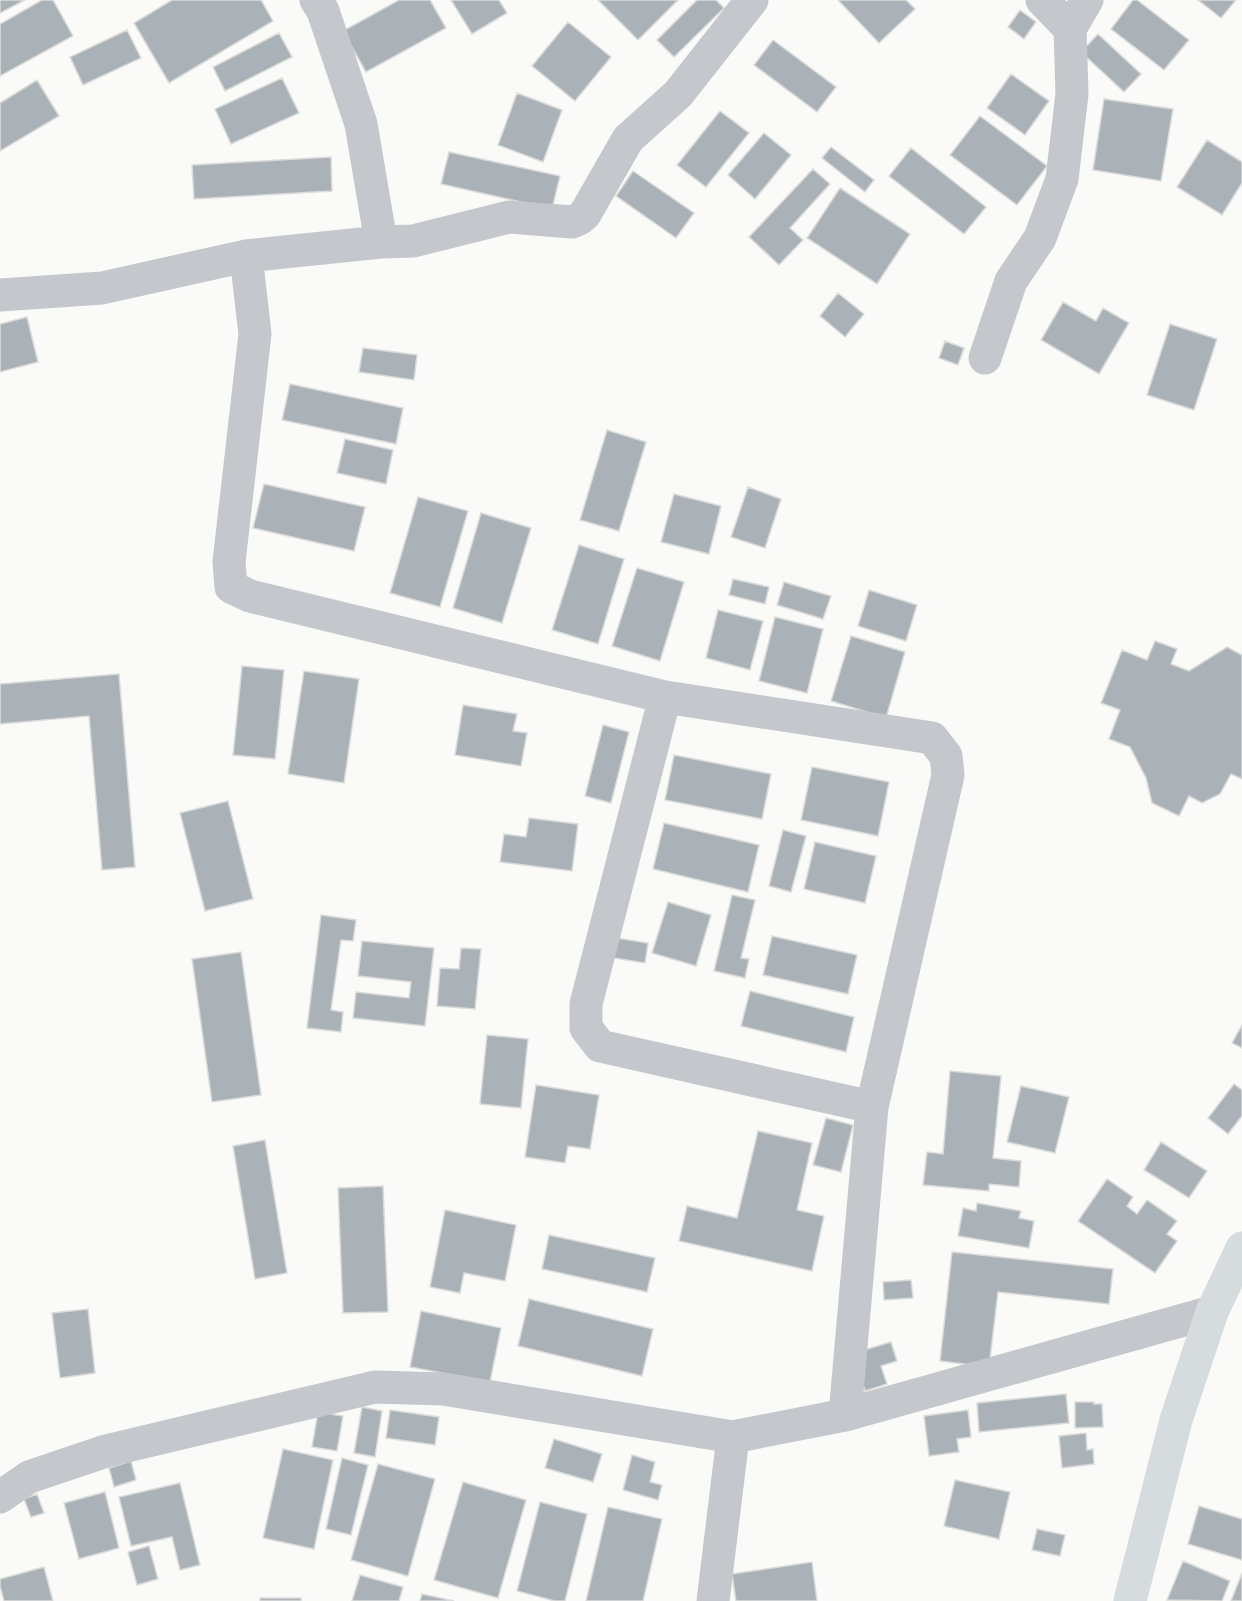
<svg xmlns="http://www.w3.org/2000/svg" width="1242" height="1601" font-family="Poppins,sans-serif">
<rect width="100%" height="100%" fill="#fafaf8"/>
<path fill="#aab2b8" stroke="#dbdcda" stroke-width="1.5" d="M0 0H25L0 13Z
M42 0H53L73 36 0 76V24Z
M172 0H261L273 21 169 83 134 23Z
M399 0H430L446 28 366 72 343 31Z
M451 0H499L507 13 472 34Z
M598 0H678L638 40Z
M697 0H716L724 8 674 57 657 40Z
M838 0H906L915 9 879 43Z
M1133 0H1137L1189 40 1164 70 1111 29Z
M1198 0H1236L1221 18Z
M1020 10 1036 22 1024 39 1008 27Z
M568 22 611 57 575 101 532 66Z
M127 30 141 58 83 85 70 57Z
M279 33 292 57 225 91 213 67Z
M1098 34 1141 74 1124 92 1081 52Z
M773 40 836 87 817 112 754 65Z
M1011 74 1049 101 1025 135 987 108Z
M282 78 299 113 231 144 215 109Z
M37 80 59 116 0 151V103Z
M517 93 562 110 543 162 498 145Z
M1104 99 1173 109 1161 181 1093 170Z
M720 111 749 133 706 187 677 165Z
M980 116 1047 166 1017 205 950 155Z
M764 133 791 155 755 199 728 175Z
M1207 140 1242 162V183L1222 215 1177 187Z
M831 147 874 180 865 192 822 158Z
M911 148 986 207 964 234 889 176Z
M449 152 560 176 552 209 441 184Z
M331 157 332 191 194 199 192 165Z
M813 169 830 184 790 228 803 240 779 265 749 237Z
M633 171 694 213 676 238 616 196Z
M840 188 910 234 877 284 807 238Z
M838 293 864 314 845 337 820 316Z
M1063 302 1096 321 1103 308 1129 323 1099 374 1041 340Z
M27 317 38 362 0 372V324Z
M1170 324 1217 339 1194 410 1147 395Z
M945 341 964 348 958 365 939 358Z
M363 348 417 355 414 380 359 372Z
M290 384 403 408 396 444 282 420Z
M607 430 646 442 619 531 580 520Z
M345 439 393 450 386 484 337 473Z
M264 484 365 507 354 551 253 528Z
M748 487 781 499 765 548 731 537Z
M674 494 721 506 709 554 661 542Z
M418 497 468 511 440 607 390 593Z
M481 513 531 528 502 623 453 608Z
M579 545 624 559 598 644 552 630Z
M637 568 684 582 660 661 612 646Z
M733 579 769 587 765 604 729 595Z
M784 582 831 596 823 619 777 605Z
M869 590 917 605 906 641 858 626Z
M718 610 763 621 750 670 706 658Z
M775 617 823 629 807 693 759 681Z
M851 636 905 652 886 718 831 701Z
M1155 641 1177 649 1171 664 1189 671 1227 647 1242 655V779L1231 774 1220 794 1202 803 1189 796 1179 816 1152 803 1146 778 1130 747 1109 739 1120 710 1101 703 1122 650 1147 660Z
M242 666 284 670 275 759 233 755Z
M304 671 359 679 344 783 288 774Z
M119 674 135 867 102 870 89 716 0 724V684Z
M463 705 517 714 513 731 527 733 521 766 455 755Z
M603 725 629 732 611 803 585 796Z
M674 755 771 774 762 819 665 800Z
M812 767 889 782 878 836 801 820Z
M228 801 253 899 205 911 180 813Z
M529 818 578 824 572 871 500 862 504 834 526 837Z
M664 823 759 845 748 892 653 869Z
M783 830 806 836 791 892 769 886Z
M815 842 876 856 865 903 804 889Z
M732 895 755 900 741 958 749 959 745 978 714 971Z
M668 902 711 915 696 966 652 953Z
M321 915 356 920 353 941 341 940 331 1010 343 1012 341 1032 307 1028Z
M772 936 857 955 848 994 763 975Z
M617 938 648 943 645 963 614 958Z
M362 941 434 948 425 1026 353 1018 356 992 409 998 411 982 358 976Z
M461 948 481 949 475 1009 437 1006 440 968 459 969Z
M241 952 261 1095 212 1102 192 959Z
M750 991 854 1017 846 1052 741 1026Z
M1242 1025V1048L1232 1043Z
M487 1035 528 1039 521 1108 480 1104Z
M950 1071 1001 1076 993 1158 1021 1161 1019 1187 989 1184V1191L923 1185 927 1152 943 1154Z
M1234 1084 1242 1090V1116L1228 1134 1208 1118Z
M536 1085 599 1095 590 1149 568 1146 565 1163 525 1157Z
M1021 1086 1069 1097 1055 1153 1007 1142Z
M826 1118 853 1125 841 1172 813 1165Z
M758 1131 812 1143 797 1210 824 1216 812 1271 679 1241 687 1206 737 1218Z
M265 1140 287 1273 255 1279 233 1146Z
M1161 1142 1207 1171 1189 1198 1144 1170Z
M1107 1179 1133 1197 1127 1206 1137 1214 1147 1200 1177 1221 1167 1234 1177 1241 1155 1273 1078 1221Z
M383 1186 388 1312 343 1313 338 1188Z
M977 1203 1021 1211 1019 1218 1034 1221 1029 1248 958 1236 963 1208 976 1211Z
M445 1210 516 1225 505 1281 464 1273 460 1293 430 1287Z
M549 1235 655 1258 647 1292 542 1269Z
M952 1252 1113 1269 1109 1304 998 1292 989 1367 940 1361Z
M911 1280 913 1298 884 1300 883 1282Z
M529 1299 653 1329 642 1376 518 1346Z
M88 1309 95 1373 60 1378 52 1313Z
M421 1311 501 1328 490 1382 410 1367Z
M891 1342 897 1361 881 1366 887 1384 865 1391 854 1353Z
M1066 1394 1069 1423 979 1432 977 1403Z
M1075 1402H1094V1404H1102L1103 1427 1075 1428Z
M362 1407 382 1411 375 1457 354 1453Z
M390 1410 439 1417 435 1445 386 1438Z
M968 1410 971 1437 957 1439 959 1452 929 1456 924 1416Z
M318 1412 343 1416 337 1451 312 1447Z
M1086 1433 1087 1450 1093 1449 1094 1464 1062 1468 1059 1436Z
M554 1439 602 1454 593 1482 545 1468Z
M283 1449 333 1460 314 1549 263 1538Z
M632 1455 655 1462 650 1482 662 1485 658 1500 623 1490Z
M342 1458 368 1465 351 1535 326 1529Z
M131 1461 136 1480 114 1487 109 1468Z
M378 1464 435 1479 408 1576 351 1560Z
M955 1480 1010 1492 999 1539 944 1526Z
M463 1482 526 1500 498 1598 434 1580Z
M180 1483 200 1565 180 1570 172 1537 131 1546 119 1497Z
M105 1492 119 1548 79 1559 64 1503Z
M37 1494 44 1513 31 1517 24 1499Z
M540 1502 587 1514 565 1601H555L517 1591Z
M1199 1506 1242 1519V1560L1188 1544Z
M608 1507 662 1519 643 1601H586Z
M1037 1529 1065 1535 1060 1556 1032 1550Z
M149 1546 158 1579 137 1585 128 1552Z
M1183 1561 1230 1581 1222 1601 1167 1600Z
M812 1562 817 1601H736L732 1574Z
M44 1567 53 1601H4L0 1586V1579Z
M1242 1573V1601H1231Z
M360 1575 403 1587 399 1601H352Z
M422 1594 454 1601H420Z
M260 1598H301V1601H260Z"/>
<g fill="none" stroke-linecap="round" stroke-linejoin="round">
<path stroke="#c4c7cb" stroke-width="33" d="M316 0 323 11 361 124 381 242
M1042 0 1070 29
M246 256 255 334 229 562 231 587 250 596 665 697 932 738 946 756 948 775 872 1107 845 1415
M0 295 102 288 246 256 381 242 413 241 509 217 572 222 579 219 585 214 628 139 678 94 752 0
M985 358 1011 281 1040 238 1062 179 1072 94 1070 29 1087 0
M665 697 586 1004V1028L600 1046 872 1107
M0 1497 29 1477 106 1451 375 1387 443 1389 733 1437 845 1415 1212 1312
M713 1601 733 1437"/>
<path stroke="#d6dbde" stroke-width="33" d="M1130 1601 1176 1420 1212 1312 1242 1248"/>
</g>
</svg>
